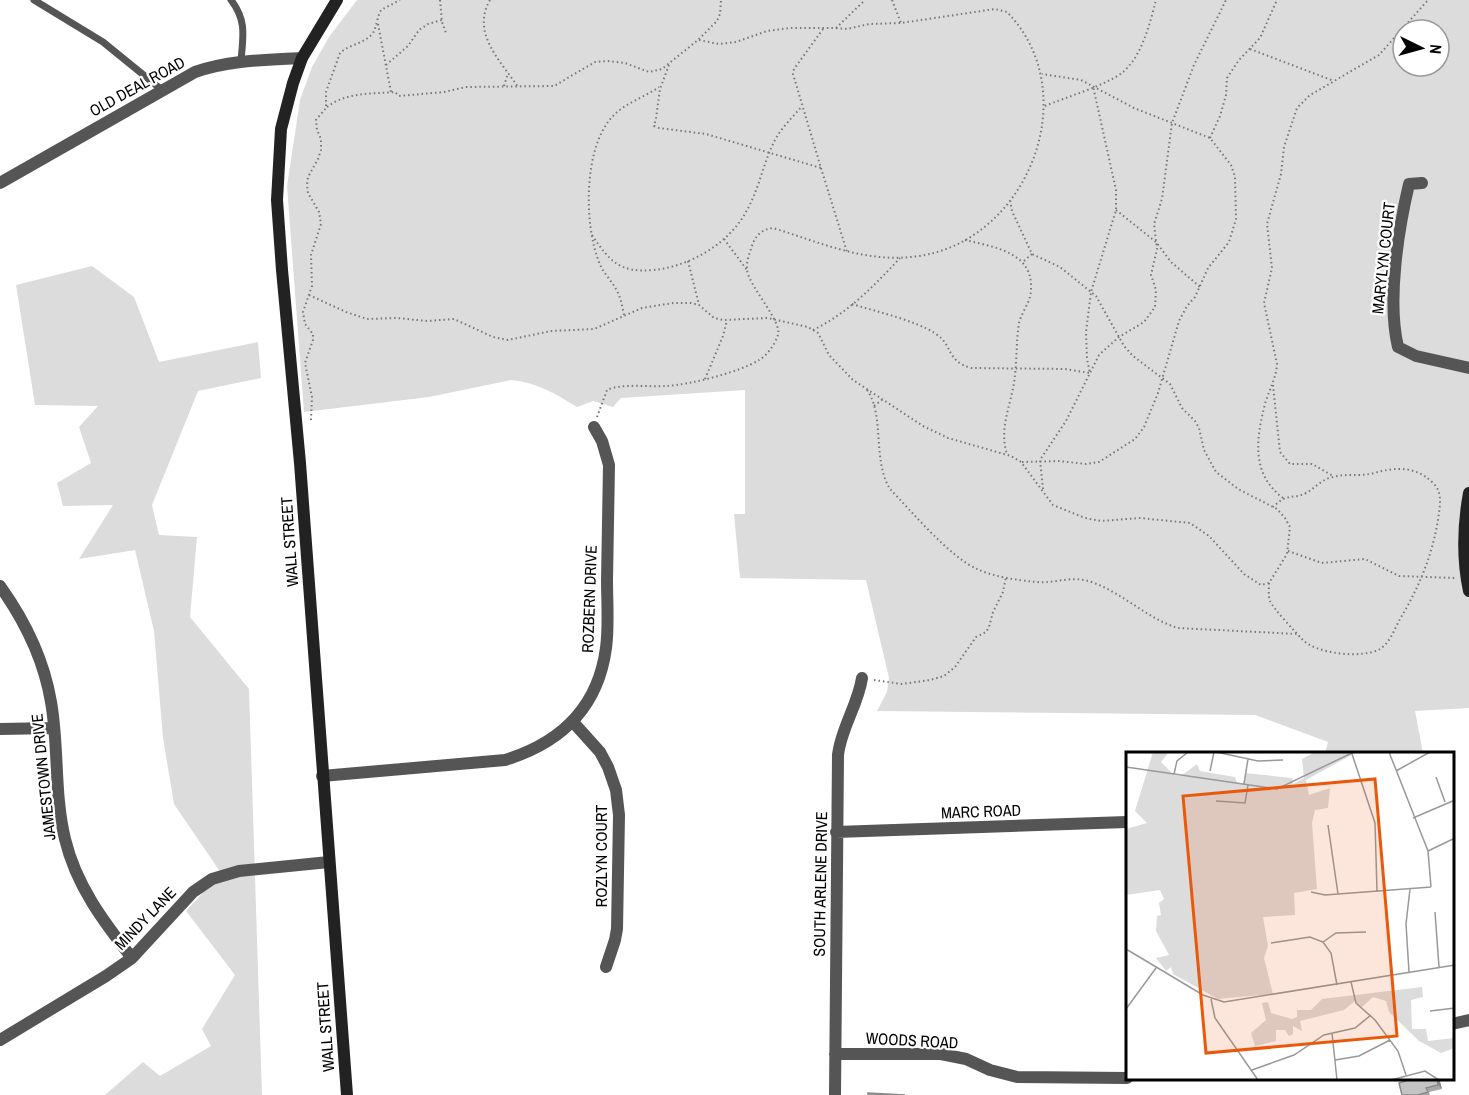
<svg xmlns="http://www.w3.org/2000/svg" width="1469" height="1095" font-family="'Archivo Narrow',sans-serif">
<rect width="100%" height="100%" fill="#fff"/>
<path fill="#dcdcdc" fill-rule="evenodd" d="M357 0H1469V708L1415 711 1423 753H1325L1328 742 1255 715 877 711 887 692 889 678 866 580 740 578 734 514H745V390L621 398 613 407 593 401 577 407C556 394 536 382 511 380L429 397 304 412 287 186 300 100 312 67 329 37ZM1403 30H1439V66H1403Z
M92 266 134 297 159 362 258 342 261 378 198 391 152 505 159 535 197 537 190 617 249 689 262 1095H105L143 1062 160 1076 211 1046 202 1029 235 975 186 911 221 873 174 804 163 738 154 631 135 550 79 559 113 505 63 506 57 483 91 463 79 427 98 406 35 405 16 285Z"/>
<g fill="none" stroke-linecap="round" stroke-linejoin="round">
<path stroke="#777" stroke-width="2" stroke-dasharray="1.5 3" stroke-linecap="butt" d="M440 0 442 22 446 33
M490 0C471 33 500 60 518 87
M892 0 901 23
M378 24 391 92
M699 40 719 44 736 42 767 31 790 28H836L865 0
M1250 49 1334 81
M386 65 408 46 419 30 428 24 442 20
M669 65 660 89 656 118 654 126 659 128 706 134 821 168 793 74 794 69 823 29
M504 86 508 73
M1045 106C1066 97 1105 86 1123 72 1142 56 1150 23 1156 0
M327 107C347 92 371 94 395 92L399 96 444 92 466 87 554 86 595 62 608 61 625 63 649 72 662 69 698 40 717 21 720 14 721 0
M1210 138 1220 116 1226 95 1227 78 1239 60 1260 38 1277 0
M821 168 847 252
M1116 210 1156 242 1171 262 1200 287
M592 235C610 262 620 273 654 270 691 266 730 243 747 210 759 189 763 164 774 142 780 129 793 117 802 106
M724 239 747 270
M965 240C994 247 1033 252 1031 289 1031 302 1022 311 1019 323 1016 342 1017 363 1014 383 1010 407 999 430 1007 454
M688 261 699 305
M1024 261 1032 254
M309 295 346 312 367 319 397 318 427 321 454 319 493 337 508 340 551 331 594 329 642 308 673 303H691L699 305 714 318 723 320 768 318 808 327 818 333 829 355 853 380 923 426 948 438 1011 456 1021 462 1053 505 1085 518 1101 521 1140 518 1190 523 1209 536 1244 574 1261 585 1269 583 1287 554 1290 527 1285 518 1277 509 1238 489 1216 472 1204 450 1199 428 1195 421 1182 408 1170 384 1133 356 1124 346 1096 296 1060 267 1032 254 1012 211 1010 200
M852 304C877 312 915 320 936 334 953 345 946 361 971 368L1065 369 1090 373 1087 359 1086 332 1091 292 1116 210V190L1093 86
M624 315C622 306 621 298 616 289 611 280 603 273 599 262 584 225 583 147 613 116 625 103 645 97 659 87
M813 330C848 313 874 286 900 258
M705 379 723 336 727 320
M1273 385 1280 452 1290 464H1312L1333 476
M867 390C885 415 872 460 890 489 912 512 950 557 977 569 994 577 1017 580 1036 582 1057 584 1072 574 1094 583 1124 594 1148 619 1178 628L1298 634
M874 406 883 399
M597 417 607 390 612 388C630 384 648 387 666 386 689 385 740 372 759 360 767 356 775 344 778 335 782 321 750 288 747 270 746 261 750 252 753 243 757 234 763 229 773 228 822 243 867 264 919 256 1028 240 1086 93 1007 12L995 9 901 23 869 24 847 29 836 28
M311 420 312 397 305 363 313 340V334L305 324 303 312 312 286 311 255 321 224 319 212 308 193 307 185 308 177 318 159 321 150V139L317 130 316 120 326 108V92L340 53C350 44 364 44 373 33 377 26 377 17 381 10L400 0
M1022 462 1059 461 1086 464 1099 462 1135 439 1144 427 1158 393 1179 321 1187 306 1195 297 1208 268 1229 242 1236 219 1235 177 1231 165 1210 138 1134 108 1081 80 1042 74
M1043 489 1040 460 1066 421 1099 355 1119 337 1144 322 1155 307 1156 290 1151 275 1157 249 1154 224 1162 199 1172 123 1194 65 1226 0
M1283 498C1251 474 1256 439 1265 404 1269 390 1276 379 1277 364L1264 303 1272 268 1267 224 1281 174 1284 147 1297 108 1310 95 1379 55 1428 0
M1288 551 1322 563 1365 559 1399 576 1455 578
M1269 583C1269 589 1268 595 1270 601 1273 608 1295 632 1302 639 1315 654 1363 659 1380 649 1390 643 1395 628 1400 619 1420 586 1434 551 1439 513 1440 506 1441 497 1438 490 1436 485 1430 480 1426 477 1410 466 1392 468 1374 473 1360 477 1346 473 1333 477 1322 479 1315 488 1306 493 1292 500 1288 492 1273 507
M874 680 902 684 930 680 944 676 955 667 976 637 986 632 989 627 993 612 1003 592 1006 577"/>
<path stroke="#555" stroke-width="7" d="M34 0 103 42 162 90
M231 0C247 21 243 36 241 61"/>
<path stroke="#555" stroke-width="12" d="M0 183 195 72C230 60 265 60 302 58
M1422 183 1409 184C1398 231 1387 301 1398 347L1416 356 1469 368
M0 586C25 621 44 660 51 702 59 747 54 794 65 839 76 885 103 921 132 958
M573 722 600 752 608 767 616 790 619 815 617 929 615 940 606 967
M0 729 54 728
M322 776 505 760C560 743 598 708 606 648 609 626 607 602 607 580 608 542 608 503 609 465L602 441 594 427
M836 832 1127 822
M1452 1024 1469 1020
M0 1040 106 976 132 958 193 892 212 879 239 871 329 862
M835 1054H941L966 1059 990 1070 1017 1077 1127 1078
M835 1095 838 755C841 728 858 705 862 678"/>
<path stroke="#222" stroke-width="12" d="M337 0 302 58 293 83 281 129 277 200 282 270 300 463 347 1095
M1469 493C1463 526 1462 558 1469 591"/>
</g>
<path fill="#a9a9a9" d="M1439 1078 1442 1089 1429 1092 1430 1095H1402Z"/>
<path fill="#898989" d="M1437 1078H1439L1442 1089 1438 1085Z"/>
<path fill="#c4c4c4" stroke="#898989" stroke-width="1.5" d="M1415 1078H1437L1438 1085 1426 1088 1428 1092 1418 1095H1402L1399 1083Z
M868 1093 905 1095H868Z"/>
<g text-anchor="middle" stroke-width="4.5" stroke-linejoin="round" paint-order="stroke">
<g font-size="16" fill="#000" stroke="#fff">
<text transform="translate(137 86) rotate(-29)" y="6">OLD DEAL ROAD</text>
<text transform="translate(1383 258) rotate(-84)" y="6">MARYLYN COURT</text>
<text transform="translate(289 542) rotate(-94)" y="6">WALL STREET</text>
<text transform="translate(589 599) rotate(-88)" y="6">ROZBERN DRIVE</text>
<text transform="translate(43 777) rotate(-96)" y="6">JAMESTOWN DRIVE</text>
<text transform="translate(981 811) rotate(-2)" y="6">MARC ROAD</text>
<text transform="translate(601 856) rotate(-90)" y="6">ROZLYN COURT</text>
<text transform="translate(820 884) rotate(-89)" y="6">SOUTH ARLENE DRIVE</text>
<text transform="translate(145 918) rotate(-46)" y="6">MINDY LANE</text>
<text transform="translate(325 1027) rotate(-94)" y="6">WALL STREET</text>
<text transform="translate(912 1040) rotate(3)" y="6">WOODS ROAD</text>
</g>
</g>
<g transform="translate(1126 752)">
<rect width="328" height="328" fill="#fff"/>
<path d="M27 0H43L35 10 48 23 55 24 71 12 74 19 109 25 111 31 117 32 119 21 166 26 167 32 178 26 176 7 189 0H231L180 28 183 43 204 36 202 56 189 58 186 71 191 137 168 141 169 163 137 165 142 194 138 206 147 242 92 247 47 222 45 215 40 219 30 206 43 203 30 179 31 164 35 163 33 151 38 147 34 138 0 143V77L21 71 9 59ZM296 235 297 245 285 248 286 277H300L302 289 328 286V296L315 301 293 289 263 260 260 249 247 245 236 255 229 249 218 258 174 269 176 279 167 274V282L163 284 159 278H150V289L129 294 125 281 140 268 136 251 142 250 145 261 166 267 171 265V258H185L196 247Z" fill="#dcdcdc"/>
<path fill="none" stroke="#999" stroke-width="1.5" d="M90 0 132 9 157 8M263 0 302 99 305 135M226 2 249 71 251 139M0 15 151 37 228 0M84 19 88 0M270 19 304 0M48 22 51 9 62 0M310 25 319 50M118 32 122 7M90 49 119 51 122 33M287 66 329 48M202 73 212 142M302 99 329 86M185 140 199 143 305 135M309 160 313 215M197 190 210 181 240 180M145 191 184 185 197 190 205 201 211 233M0 197 77 243 98 250 329 213M283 220 280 172 284 137M225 230 230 251 249 268 272 299 280 323M85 247 89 266 132 328M0 257 30 216M304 259 329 256M206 281 211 328M209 308 233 304 264 288M126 318 168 303 198 283 229 276 245 263M265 328 299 319 313 328"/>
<path fill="#e8590c" fill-opacity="0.15" stroke="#e8590c" stroke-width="3" d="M249 27 271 284 80 301 57 44Z"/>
<rect width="328" height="328" fill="none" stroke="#000" stroke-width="3"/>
</g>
<g transform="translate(1421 48) rotate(95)"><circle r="28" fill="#ffffff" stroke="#999999" stroke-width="1.5"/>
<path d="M0-4.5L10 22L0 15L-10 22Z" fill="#000000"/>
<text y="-9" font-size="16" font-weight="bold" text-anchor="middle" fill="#000000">N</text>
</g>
</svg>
